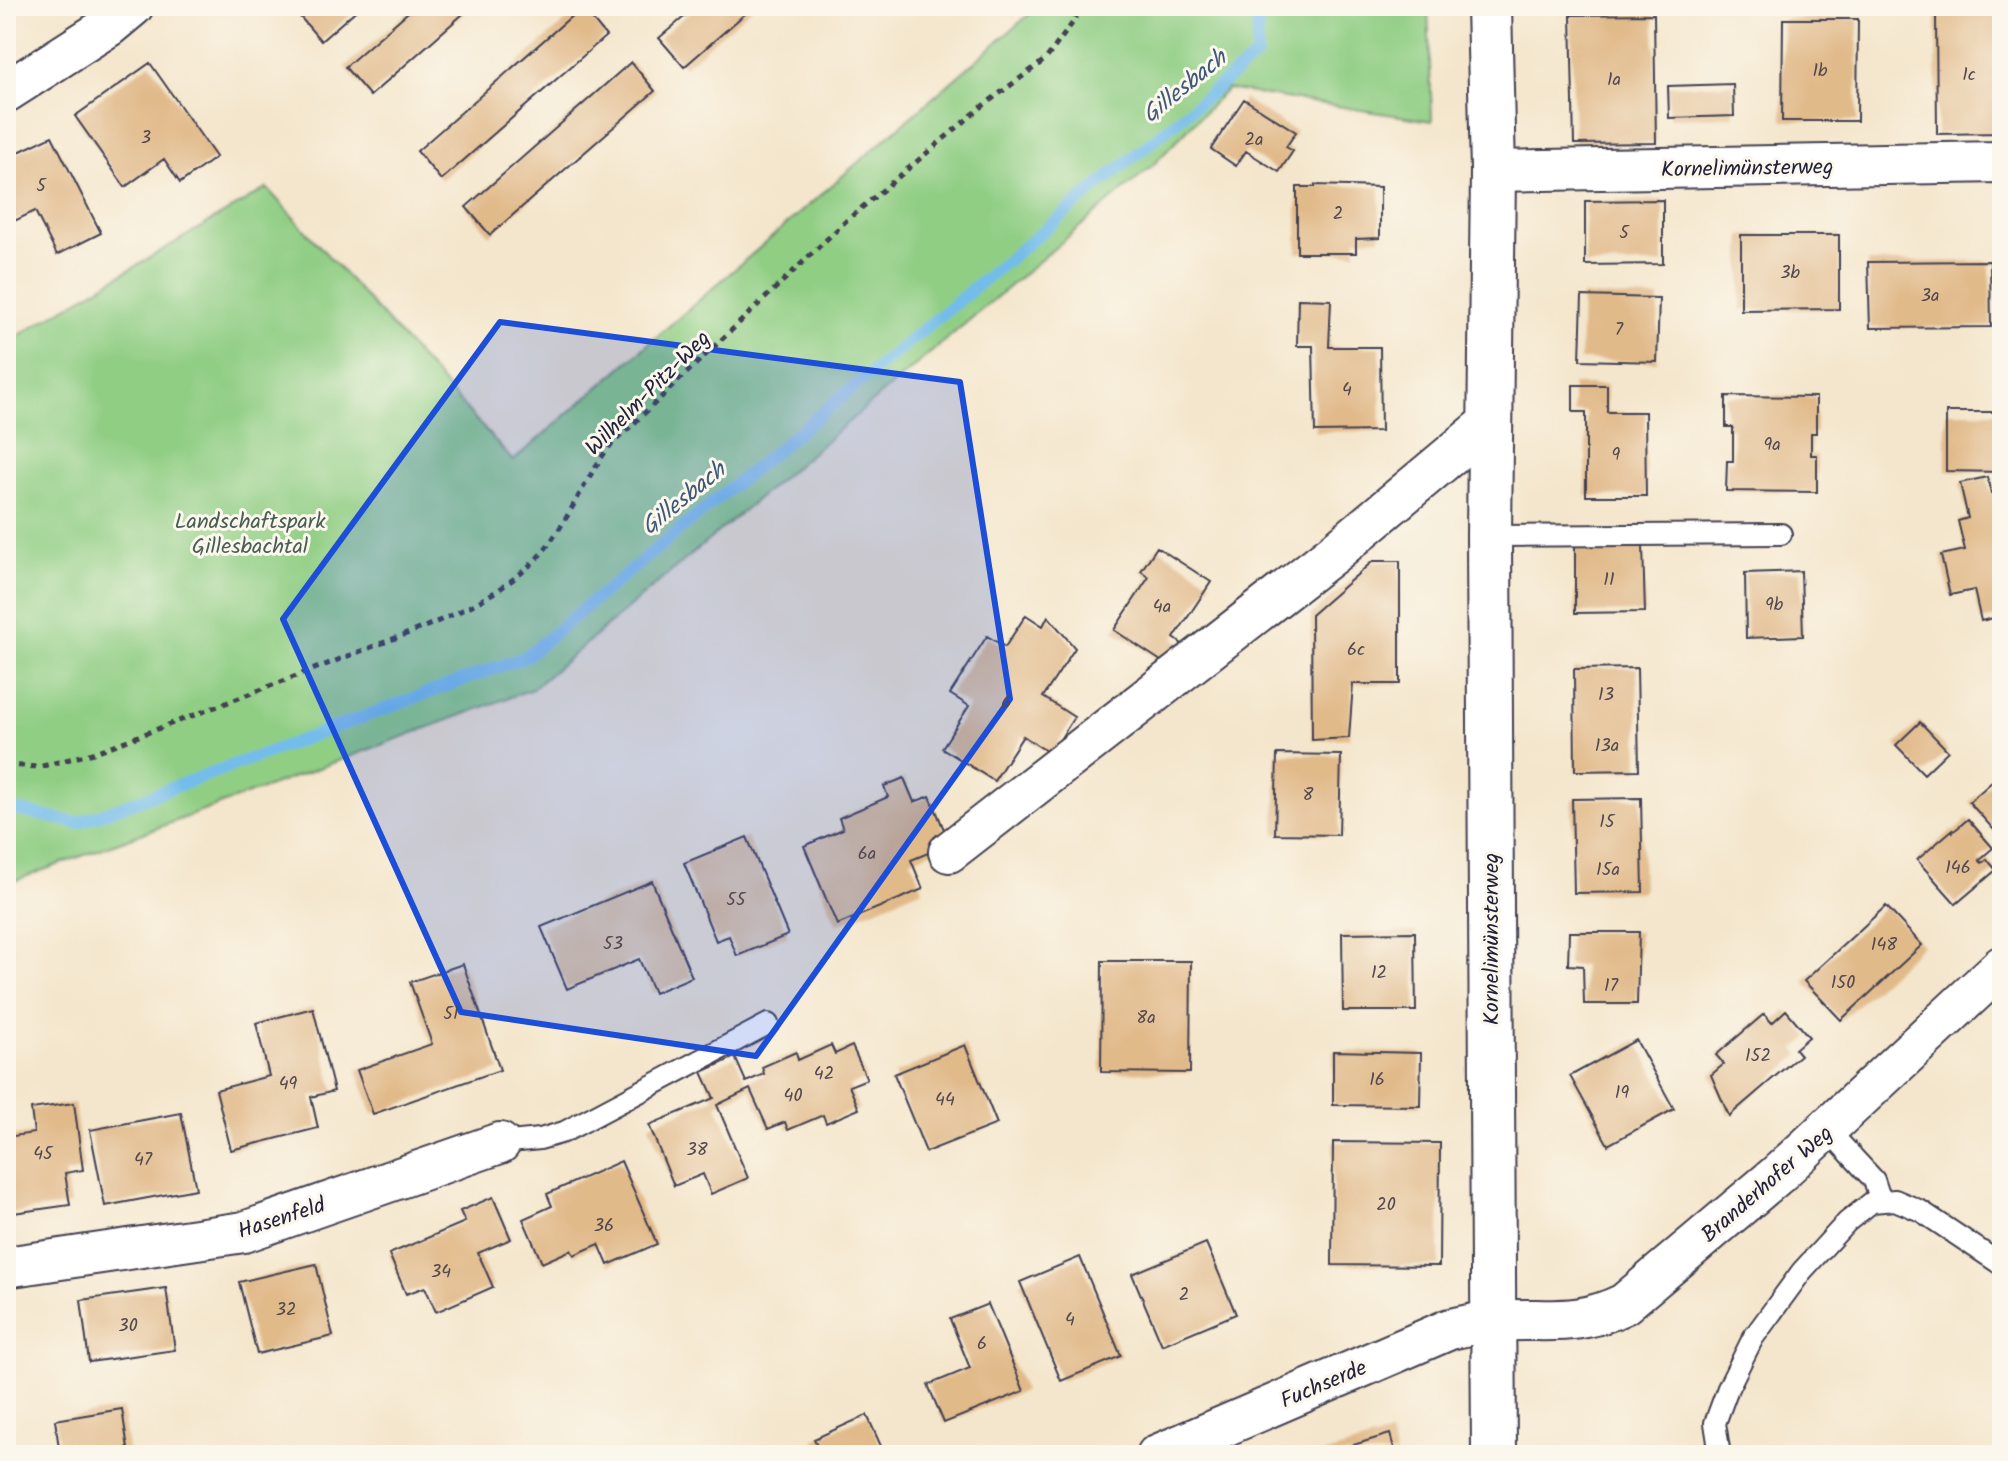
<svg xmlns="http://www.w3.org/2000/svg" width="2008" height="1461" font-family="Kalam,sans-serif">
<rect width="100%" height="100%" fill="#fbf7ec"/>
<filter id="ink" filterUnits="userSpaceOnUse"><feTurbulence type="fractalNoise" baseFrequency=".0125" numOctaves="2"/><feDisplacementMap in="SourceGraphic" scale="16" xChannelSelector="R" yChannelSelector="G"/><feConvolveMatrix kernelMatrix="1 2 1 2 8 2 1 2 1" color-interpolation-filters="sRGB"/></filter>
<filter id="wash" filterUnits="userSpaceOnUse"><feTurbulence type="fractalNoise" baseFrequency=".006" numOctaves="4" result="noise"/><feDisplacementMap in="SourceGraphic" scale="32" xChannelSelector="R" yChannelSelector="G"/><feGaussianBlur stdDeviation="1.8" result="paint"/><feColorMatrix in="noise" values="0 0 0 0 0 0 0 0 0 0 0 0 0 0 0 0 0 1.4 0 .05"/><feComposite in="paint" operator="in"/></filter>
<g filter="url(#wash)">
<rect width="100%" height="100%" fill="#f4e6cc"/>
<path fill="#90ce84" stroke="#597860" stroke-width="2" d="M1039 6H1428L1432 121 1227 89 1153 165 532 689 6 884V343L267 188 513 461Z"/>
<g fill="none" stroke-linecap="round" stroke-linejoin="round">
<path stroke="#73bceb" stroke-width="12" d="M6 808 77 823 525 657 1257 55 1258 6"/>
</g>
<g id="blocks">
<path fill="#e1ba8a" d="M303 6H361L321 41 296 12Z
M415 6H472L370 96 345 67Z
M697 6H754L684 67 659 38Z
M582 7 606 36 441 180 417 151Z
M2002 13V133L1937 134 1936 14Z
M1654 14 1656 143 1574 144 1571 15Z
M1783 19H1858L1857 121H1782Z
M631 62 655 91 490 235 466 207Z
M150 63 216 157 180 183 164 159 125 187 75 116Z
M1733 84 1734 116 1669 118 1668 86Z
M1244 99 1296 132 1286 147 1293 151 1279 172 1246 151 1236 166 1211 149Z
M52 136 101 233 57 255 35 211 6 225V158Z
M1315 185 1380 187V238L1356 239V253H1297V187H1315Z
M1663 200V264L1585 265V201Z
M1741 235H1839V309L1741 310Z
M1990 261 1991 327 1870 328 1868 262Z
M1582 296 1659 298 1657 362 1580 360Z
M1298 299 1331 300 1329 347H1380L1381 431 1315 432 1313 346H1297Z
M1573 385H1607V412H1645L1646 496H1586V412H1573Z
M1726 396 1816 397V433H1811V455H1817V492L1726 491 1727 461H1733V427H1726Z
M1946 412H2002V472L1946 471Z
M1987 477 1991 493 2002 491V616L1981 621 1974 590 1950 595 1941 555 1965 550 1958 521 1968 518 1960 483Z
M1575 546H1643L1645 612 1575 613Z
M1157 547 1211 582 1174 638 1182 644 1167 665 1114 630 1149 577 1141 571Z
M1373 561H1400V684H1353L1349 738 1312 740 1311 615Z
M1801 571 1803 636 1746 638 1745 573Z
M1026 615 1043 626 1048 616 1075 648 1043 697 1074 717 1051 754 1023 736 994 781 942 748 969 706 950 694 987 636 1005 647Z
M1637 668 1639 770 1575 771 1574 669Z
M1920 722 1948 751 1924 774 1896 745Z
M1277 754 1341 755 1339 835 1275 834Z
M2002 773V839L1969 802Z
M904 778 914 802 930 796 950 844 911 860 923 889 837 925 804 846 843 829 839 818 888 797 884 786Z
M1641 798 1643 892 1574 893 1572 799Z
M1968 819 1993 848 1979 860 1982 863 1987 859 1996 870 1956 904 1917 860 1952 830 1953 832Z
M747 837 788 935 737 956 729 936 716 941 684 863Z
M652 881 692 977 654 993 639 959 567 989 541 927Z
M1886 906 1922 945 1841 1020 1804 981Z
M1415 932 1416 1011H1343L1342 933Z
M1569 932H1639L1637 1004H1584L1583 966 1568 965Z
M1102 961H1191L1190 1073 1101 1072Z
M463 964 500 1070 373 1114 357 1070 432 1044 410 982Z
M313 1008 334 1091 311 1097 318 1128 231 1150 216 1090 269 1076 256 1023Z
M1786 1010 1809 1037 1795 1049 1800 1055 1729 1116 1711 1075 1724 1064 1716 1055 1764 1014 1772 1023Z
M1636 1040 1674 1109 1608 1145 1570 1076Z
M831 1045 835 1054 852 1046 867 1079 849 1086 859 1109 826 1123 823 1115 788 1130 785 1122 768 1129 750 1089 717 1105 748 1178 711 1194 703 1174 674 1186 649 1125 714 1098 702 1072 735 1057 746 1082 764 1074 762 1067 796 1052 798 1060Z
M965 1045 997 1124 926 1152 894 1074Z
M1333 1051 1421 1053 1420 1106 1333 1105Z
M74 1103 83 1170 65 1173 70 1205 6 1214V1137L34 1133 31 1109Z
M181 1113 196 1189 105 1206 90 1130Z
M1333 1142 1440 1143 1439 1266 1332 1265Z
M621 1161 657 1244 608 1265 599 1244 574 1255 571 1250 542 1263 523 1219 552 1206 547 1194Z
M493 1197 511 1239 478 1253 493 1287 436 1312 425 1287 406 1294 389 1254 465 1222 460 1211Z
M1206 1243 1236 1314 1162 1345 1132 1274Z
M1080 1257 1121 1356 1061 1381 1020 1282Z
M316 1264 333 1336 257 1354 239 1282Z
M166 1288 175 1350 89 1362 81 1300Z
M988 1304 1024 1391 944 1423 928 1385 970 1368 950 1319Z
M122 1409 129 1455H60L55 1420Z
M867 1415 885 1455H822L814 1439Z
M1390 1434 1396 1455H1323V1454Z"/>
</g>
</g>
<g filter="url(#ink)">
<use href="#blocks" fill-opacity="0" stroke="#423f51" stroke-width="2"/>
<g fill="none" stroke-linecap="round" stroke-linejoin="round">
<g stroke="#423f51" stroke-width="24">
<path id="lane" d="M1489 536 1781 534
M1827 1129 1874 1180 1881 1201
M500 1143 540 1139 564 1132 768 1024
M1720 1455 1715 1423 1728 1388 1753 1338 1802 1271 1847 1222 1872 1202 1895 1200 1921 1211 2002 1265
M2001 1455 2002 1454"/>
</g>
<g stroke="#423f51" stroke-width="44">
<path id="street" d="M6 92 109 26 133 6
M1493 171 2002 162
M949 852 1335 552 1489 423
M6 1267 244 1232 500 1143
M1157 1455 1450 1329C1465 1326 1480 1322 1494 1321 1545 1317 1575 1328 1624 1304L1777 1175 2002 966"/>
</g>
<g stroke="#423f51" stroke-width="48">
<path id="secondary" d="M1489 6 1493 171 1489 536 1494 1455"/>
</g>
<path stroke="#423f51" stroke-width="5" stroke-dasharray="6 6" stroke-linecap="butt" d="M6 765 39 767 93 753C177 722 260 690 343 658 406 633 477 613 528 567 563 536 581 484 609 447L847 220 984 105 1046 59 1074 21 1080 6"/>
<use href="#lane" stroke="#fff" stroke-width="20"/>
<use href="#street" stroke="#fff" stroke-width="40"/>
<use href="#secondary" stroke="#fff" stroke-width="44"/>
</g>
</g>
<path fill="#1d4ed8" fill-opacity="0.2" stroke="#1d4ed8" stroke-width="6" stroke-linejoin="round" d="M500 322 960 382 1010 699 756 1056 461 1012 283 619Z"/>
<g text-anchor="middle" stroke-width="6" stroke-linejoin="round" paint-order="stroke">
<g font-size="18" fill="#52484f">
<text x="1820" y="76">1b</text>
<text x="1969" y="80">1c</text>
<text x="1614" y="85">1a</text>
<text x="146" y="143">3</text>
<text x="1254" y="145">2a</text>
<text x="41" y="191">5</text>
<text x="1338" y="219">2</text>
<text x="1624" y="238">5</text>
<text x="1790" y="278">3b</text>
<text x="1930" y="301">3a</text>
<text x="1619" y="335">7</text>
<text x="1347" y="395">4</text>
<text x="1772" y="450">9a</text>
<text x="1616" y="460">9</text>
<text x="1609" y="585">11</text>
<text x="1774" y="610">9b</text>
<text x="1162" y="612">4a</text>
<text x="1356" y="655">6c</text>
<text x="1606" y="700">13</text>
<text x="1006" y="708">6</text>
<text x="1607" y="751">13a</text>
<text x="1308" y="800">8</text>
<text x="1607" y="827">15</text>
<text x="867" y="859">6a</text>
<text x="1958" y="873">146</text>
<text x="1608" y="875">15a</text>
<text x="736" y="905">55</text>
<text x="613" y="949">53</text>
<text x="1884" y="950">148</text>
<text x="1379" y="978">12</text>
<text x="1843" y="988">150</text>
<text x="1611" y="991">17</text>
<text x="451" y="1019">51</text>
<text x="1146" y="1023">8a</text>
<text x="1758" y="1061">152</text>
<text x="824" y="1079">42</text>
<text x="1377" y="1085">16</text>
<text x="288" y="1089">49</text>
<text x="1622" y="1098">19</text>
<text x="793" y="1101">40</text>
<text x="945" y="1105">44</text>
<text x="697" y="1155">38</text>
<text x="43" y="1159">45</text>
<text x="143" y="1165">47</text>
<text x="1386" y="1210">20</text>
<text x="604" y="1231">36</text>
<text x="441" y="1277">34</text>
<text x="1184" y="1300">2</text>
<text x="286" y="1315">32</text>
<text x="1070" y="1325">4</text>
<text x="128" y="1331">30</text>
<text x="982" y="1349">6</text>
</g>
<g font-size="22" fill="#22223b" stroke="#fbf7ec">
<text transform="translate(1747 167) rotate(-1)" y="8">Kornelimünsterweg</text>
<text transform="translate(647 392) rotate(-45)" y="8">Wilhelm-Pitz-Weg</text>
<text transform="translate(1490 939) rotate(-90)" y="8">Kornelimünsterweg</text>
<text transform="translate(1766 1183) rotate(-41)" y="8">Branderhofer Weg</text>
<text transform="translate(281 1217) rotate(-18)" y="8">Hasenfeld</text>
<text transform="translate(1323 1383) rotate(-23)" y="8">Fuchserde</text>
</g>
<g font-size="22" fill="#485e55" stroke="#fbf7ec">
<text x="250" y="528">Landschaftspark<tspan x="250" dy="25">Gillesbachtal</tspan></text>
</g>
<g font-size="24" font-style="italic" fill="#3e5879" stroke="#fbf7ec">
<text transform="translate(1184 86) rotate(-39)" y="8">Gillesbach</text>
<text transform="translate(683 498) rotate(-39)" y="8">Gillesbach</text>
</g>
</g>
<rect width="2008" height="1461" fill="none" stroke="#fbf7ec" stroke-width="32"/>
</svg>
